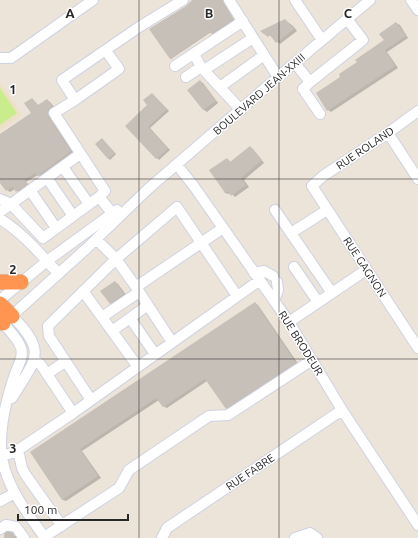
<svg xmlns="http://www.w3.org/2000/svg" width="418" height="538" font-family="Ubuntu,sans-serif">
<rect width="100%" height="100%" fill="#ece3d9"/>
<path fill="#eee0c7" d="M0 82 22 115 0 131Z"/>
<path fill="#c9ed8d" d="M0 88 17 113 0 125Z"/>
<path fill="#0003" d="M194 0H224V5L234 20 213 34 211 32 171 59 151 30 187 6Z
M285 20 293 26 297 31 280 44 272 37 262 31Z
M396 23 400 25 408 38 387 52 398 68 331 112 328 110 341 77 385 41Z
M200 82 203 83 218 103 207 112 204 110 189 90Z
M152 94 169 111 150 128 170 150 159 160 127 126 149 105Z
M32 99 39 106 47 100 50 102 55 108 51 112V119L74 153 42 177 38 175 26 182 30 186 20 193 15 189 10 192 7 190 0 181V135L33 114Z
M102 139 116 154 110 160 108 158Z
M250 147 253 149 264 163 244 180 249 187 235 197 231 193 229 194 225 193 227 159 232 163Z
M115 282 118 284 127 296 114 305 110 303Z
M255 303 258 305 299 365 230 410 227 408 207 381 167 408 163 406 159 400 82 451 101 478 66 501 63 500 31 452Z
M12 534 18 538H5Z"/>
<path fill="#c7c0b9" d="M192 0H223L234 19 211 34 210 32 170 59 149 29 186 6Z
M285 19 294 29 276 43 270 35 268 37 260 31Z
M396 22 406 36 385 50 395 66 327 111 316 93 340 77 339 74 357 62 355 60 384 40 379 34Z
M200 80 216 101 203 110 187 90Z
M152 93 167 109 148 127 168 149 156 159 125 126 147 105 143 100Z
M32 98 38 105 47 99 52 106 48 110V116L71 151 38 176 35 173 24 180 28 184 16 192 13 187 6 191 0 183V134L31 113 24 103Z
M102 138 115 153 108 159 95 144Z
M250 146 262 160 241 178 246 185 231 196 228 191 225 193 209 170 227 158 230 162Z
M115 281 124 294 110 304 100 291Z
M255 302 296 363 226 409 205 379 163 407 156 398 80 449 98 476 62 500 30 452Z
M7 532 12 533 14 535 13 538H4L5 534Z"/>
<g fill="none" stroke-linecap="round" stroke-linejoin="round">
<path stroke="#c5beb6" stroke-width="10" stroke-dasharray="10 5" stroke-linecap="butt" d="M5 532 14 534"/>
<g stroke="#ced3e2" stroke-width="12">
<path id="minor" d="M229 0 278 77
M295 0 322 40
M411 0 418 10
M194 54 201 67 241 110
M0 58H11L93 0
M295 63 310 82 363 40 347 19
M175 66 243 21
M204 70 253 38
M186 77 201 67
M310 82 303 89 320 114
M220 87 264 55
M75 100 119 69 106 51
M418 111 388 133 323 176 312 186 418 348
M388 133 418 179
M177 165 193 185 289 322 342 410 418 525
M63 167 89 204
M47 178 73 216
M30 190 56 228
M0 199 11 204 43 238 99 197
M275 210 332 293
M0 212 80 154
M0 219C23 233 40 254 58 273
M117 219 99 197 105 191 54 113 75 100 62 80 139 27 183 0
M291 233 327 210
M96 239 116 259 136 287 223 228
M294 267 318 302
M254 273 264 271 273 276
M136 287 172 342
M83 291 138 367
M0 300 47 261 117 210
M274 301 278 290 277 282
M12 316C48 352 36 359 12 398
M102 317 139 292
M130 318 155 354
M7 320 87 248 148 189 278 77 370 0
M289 322 366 270
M3 323C9 331 18 338 21 348 24 357 18 365 15 374 7 397 0 424 1 449 3 483 26 511 45 538
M112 331 148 305
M34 360 40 364 43 368 73 413
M47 374 66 361
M91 400 49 336 48 326 116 259 177 207 237 296
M18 450 22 468 25 474 62 526
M2 456 15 452 73 413 260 280
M0 501 15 493
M0 529 6 525 16 527 24 538
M44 537 119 488 129 470 209 416 228 415 312 360
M162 538 167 528 342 410
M295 538 310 533 317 538"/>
</g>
<g stroke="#c7c7c7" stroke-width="16">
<path id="highway" d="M0 282H21
M0 304 12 316
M0 320 3 323"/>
</g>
<use href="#minor" stroke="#fff" stroke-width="10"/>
<use href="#highway" stroke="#ff9551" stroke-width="15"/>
</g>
<path fill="none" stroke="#282828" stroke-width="1" stroke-opacity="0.55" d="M139 0V538M279 0V538M0 179H418M0 359H418"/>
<g text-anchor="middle" stroke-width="3" stroke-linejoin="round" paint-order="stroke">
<g font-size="11" fill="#282828" stroke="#fff">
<text transform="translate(259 94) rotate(-41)" y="4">BOULEVARD JEAN-XXIII</text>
<text transform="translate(365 148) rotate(-34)" y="4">RUE ROLAND</text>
<text transform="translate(365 267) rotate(57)" y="4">RUE GAGNON</text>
<text transform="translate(301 343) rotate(58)" y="4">RUE BRODEUR</text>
<text transform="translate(250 472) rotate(-34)" y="4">RUE FABRE</text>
</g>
</g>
<g font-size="13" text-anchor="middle" font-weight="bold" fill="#282828" stroke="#fff" stroke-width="3" stroke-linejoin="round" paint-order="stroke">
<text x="70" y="18">A</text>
<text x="209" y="18">B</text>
<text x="348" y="18">C</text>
<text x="13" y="94">1</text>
<text x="13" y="274">2</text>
<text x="13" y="453">3</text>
</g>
<path d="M18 514v6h110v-6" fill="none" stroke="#282828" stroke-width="2"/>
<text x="24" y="514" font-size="12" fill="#282828" stroke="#ffffff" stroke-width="3" paint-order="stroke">100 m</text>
</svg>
